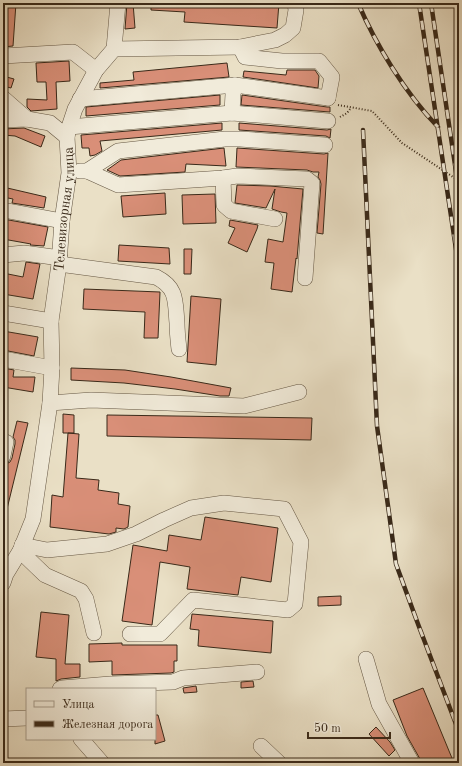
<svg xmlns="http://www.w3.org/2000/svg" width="462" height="766" font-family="'Old Standard TT',serif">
<rect width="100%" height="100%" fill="#eae0c6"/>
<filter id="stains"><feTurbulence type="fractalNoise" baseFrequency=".005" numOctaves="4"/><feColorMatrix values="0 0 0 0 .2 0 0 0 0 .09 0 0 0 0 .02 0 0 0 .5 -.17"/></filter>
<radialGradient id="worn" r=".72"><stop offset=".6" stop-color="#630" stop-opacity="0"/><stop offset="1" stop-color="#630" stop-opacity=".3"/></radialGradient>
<path fill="#d98f78" stroke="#392919" d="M3 3H16L13 46 3 47Z
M127 3H133L135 28 125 29Z
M151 3H279L277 28 184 22 185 12 151 10Z
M69 61 70 81 56 82 57 109 31 111 27 107V99L47 100 46 82H37L36 63Z
M227 63 229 77 100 88V83L134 80 133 72Z
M287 70H315L319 76 318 88 243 77 244 71 286 75Z
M3 76 14 79 11 88 3 86Z
M220 95V105L86 116V107Z
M242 95 327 107H330V112L241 105Z
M222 123V130L100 141 102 151 95 155 90 156 89 148H82L81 135Z
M239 123 327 130 331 129 330 138 326 136 239 130Z
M24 128 45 136 41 147 15 136 3 135V129Z
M224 148 226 166 186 164 185 172 120 176 107 170 121 160Z
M237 148 324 154 328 153 323 234 317 233 321 184 320 180 318 177 319 172H313L307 170 236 167Z
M237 185 270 186 303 189 297 259 296 258 292 292 271 289 274 263 265 262 268 239 283 242 287 213 281 212 272 209 275 189 266 208 235 203Z
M3 187 46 197 44 208 12 203 13 199 3 197Z
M165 193 166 214 123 217 121 196Z
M215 194 216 223 183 224 182 195Z
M3 219 48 227 44 246 30 245 31 244 3 239Z
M230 220 258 225 257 229 247 252 228 243 235 228 229 226Z
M119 245 169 248 170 264 118 261Z
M184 249H192L191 274H184Z
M26 262 40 264 33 299 3 294V273L23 277Z
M84 289 160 292 158 338H144L145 312 83 309Z
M191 296 221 299 216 365 187 362Z
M3 331 38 337 34 356 3 350Z
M3 368 14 370 13 377H35L33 392 3 387Z
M71 368 125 370 171 377 231 388 229 396H220L175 389 124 383 71 380Z
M63 414 74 415V433H63Z
M107 415 312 418 311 440 107 436Z
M17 421 28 423 6 513H3V479L6 464 10 462 12 458 15 444V440L13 437Z
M68 433 79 434 76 478 99 480 98 490 119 493 118 504 130 506 128 527 124 529 116 528V532L109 534 50 527 52 495 63 497Z
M205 517 278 528 271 582 241 577 238 595 187 589 190 567 160 562 152 625 122 621 133 545 167 551 169 535 201 540Z
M341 596V605L318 606V597Z
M41 612 69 615 65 664H80V677L61 679 56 681V659L36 657Z
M192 614 273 621 271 653 198 646 199 630 190 629Z
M122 643V645H177V661H174V672L171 673 112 675V661L89 662V644Z
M253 681 254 687 241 688V682Z
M196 686 197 692 184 693 183 688Z
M423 688 454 763H421L420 759 407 736 393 700Z
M155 715H158L165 741 155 744Z
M376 727 390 742 395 750 389 756 369 734Z"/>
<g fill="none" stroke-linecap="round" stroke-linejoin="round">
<g stroke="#655744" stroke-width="16">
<g id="minor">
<path d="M240 47 245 57 282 61H319L332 77 328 98"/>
<path d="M114 49 118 3"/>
<path d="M3 56 73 52 96 70"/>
<path d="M3 98 27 119"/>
<path d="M80 99 235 85 328 98"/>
<path d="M232 113 233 94 235 85"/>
<path d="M3 120 27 119 50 123 67 137"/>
<path d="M69 127 232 113 328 121"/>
<path d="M80 171H87L118 151 225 139H240L325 145"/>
<path d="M87 171 118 185 223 178 237 176 307 179 312 183 305 278"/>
<path d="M223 178 224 205 231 211 275 219"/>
<path d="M3 210 62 221"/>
<path d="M3 255 24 253 60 258"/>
<path d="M59 264 156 277C178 288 175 302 177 323 177 332 178 340 179 349"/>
<path d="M3 313 51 321"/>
<path d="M3 359 52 368"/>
<path d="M50 403 91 400 244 406 299 392"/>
<path d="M3 456 6 442"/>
<path d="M22 545 47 550 107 544 136 534 164 520 191 508 224 503 284 509 301 542 295 604 288 610 193 600 160 634H130"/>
<path d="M20 551 45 575 81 591 86 599 94 633"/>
<path id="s1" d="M3 583 6 574 20 551 33 519 50 403 52 368 51 321 59 264 62 221 69 173 67 137 69 127 75 109 96 70 114 49 240 47 275 40 285 35 293 28 296 10 295 3"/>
<path d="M366 659 379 704 412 763"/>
<path d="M60 689 62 688 110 684 173 682 183 678 257 672"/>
<path d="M3 719 27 718"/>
<path d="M81 739 102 763"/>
<path d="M261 746 279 763"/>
</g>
</g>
<path stroke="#392919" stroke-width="2" stroke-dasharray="1 2" stroke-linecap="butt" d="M338 105 372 111 402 143 459 181
M340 117 347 113 351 108"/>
<use href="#minor" stroke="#f1ebda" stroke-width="15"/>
<g stroke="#392919" stroke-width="4.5">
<path id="rail" d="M358 3C376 45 405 93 438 127
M419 3 459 269
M431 3 459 192
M363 130 377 426 396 564 418 624 459 732"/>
</g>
<use href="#rail" stroke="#f1ebda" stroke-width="3" stroke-dasharray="9" stroke-linecap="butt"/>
</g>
<g text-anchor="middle" stroke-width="3.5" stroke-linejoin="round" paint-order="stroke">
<g font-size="14" fill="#392919" stroke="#f1ebda">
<text dy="5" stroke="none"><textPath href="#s1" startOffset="383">Телевизорная улица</textPath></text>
</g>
</g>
<rect width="462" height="766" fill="none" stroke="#eae0c6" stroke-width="16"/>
<rect x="4" y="4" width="454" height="758" fill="none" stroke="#392919" stroke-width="2"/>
<rect x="8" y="8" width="446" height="750" fill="none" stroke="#392919"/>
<rect x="26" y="688" width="130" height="52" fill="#f1ebda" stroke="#a79d8d"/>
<rect x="34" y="701" width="20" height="6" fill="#f1ebda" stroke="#a79d8d"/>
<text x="62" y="708" font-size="12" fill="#392919">Улица</text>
<rect x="34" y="721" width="20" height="6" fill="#392919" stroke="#a79d8d"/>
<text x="62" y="728" font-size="12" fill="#392919">Железная дорога</text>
<path d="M308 732v6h82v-6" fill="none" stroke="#392919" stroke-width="2"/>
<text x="314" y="732" font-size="12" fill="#392919" stroke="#f1ebda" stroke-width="3" paint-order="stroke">50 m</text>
<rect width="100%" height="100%" filter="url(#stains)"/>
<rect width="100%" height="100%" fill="url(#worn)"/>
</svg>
